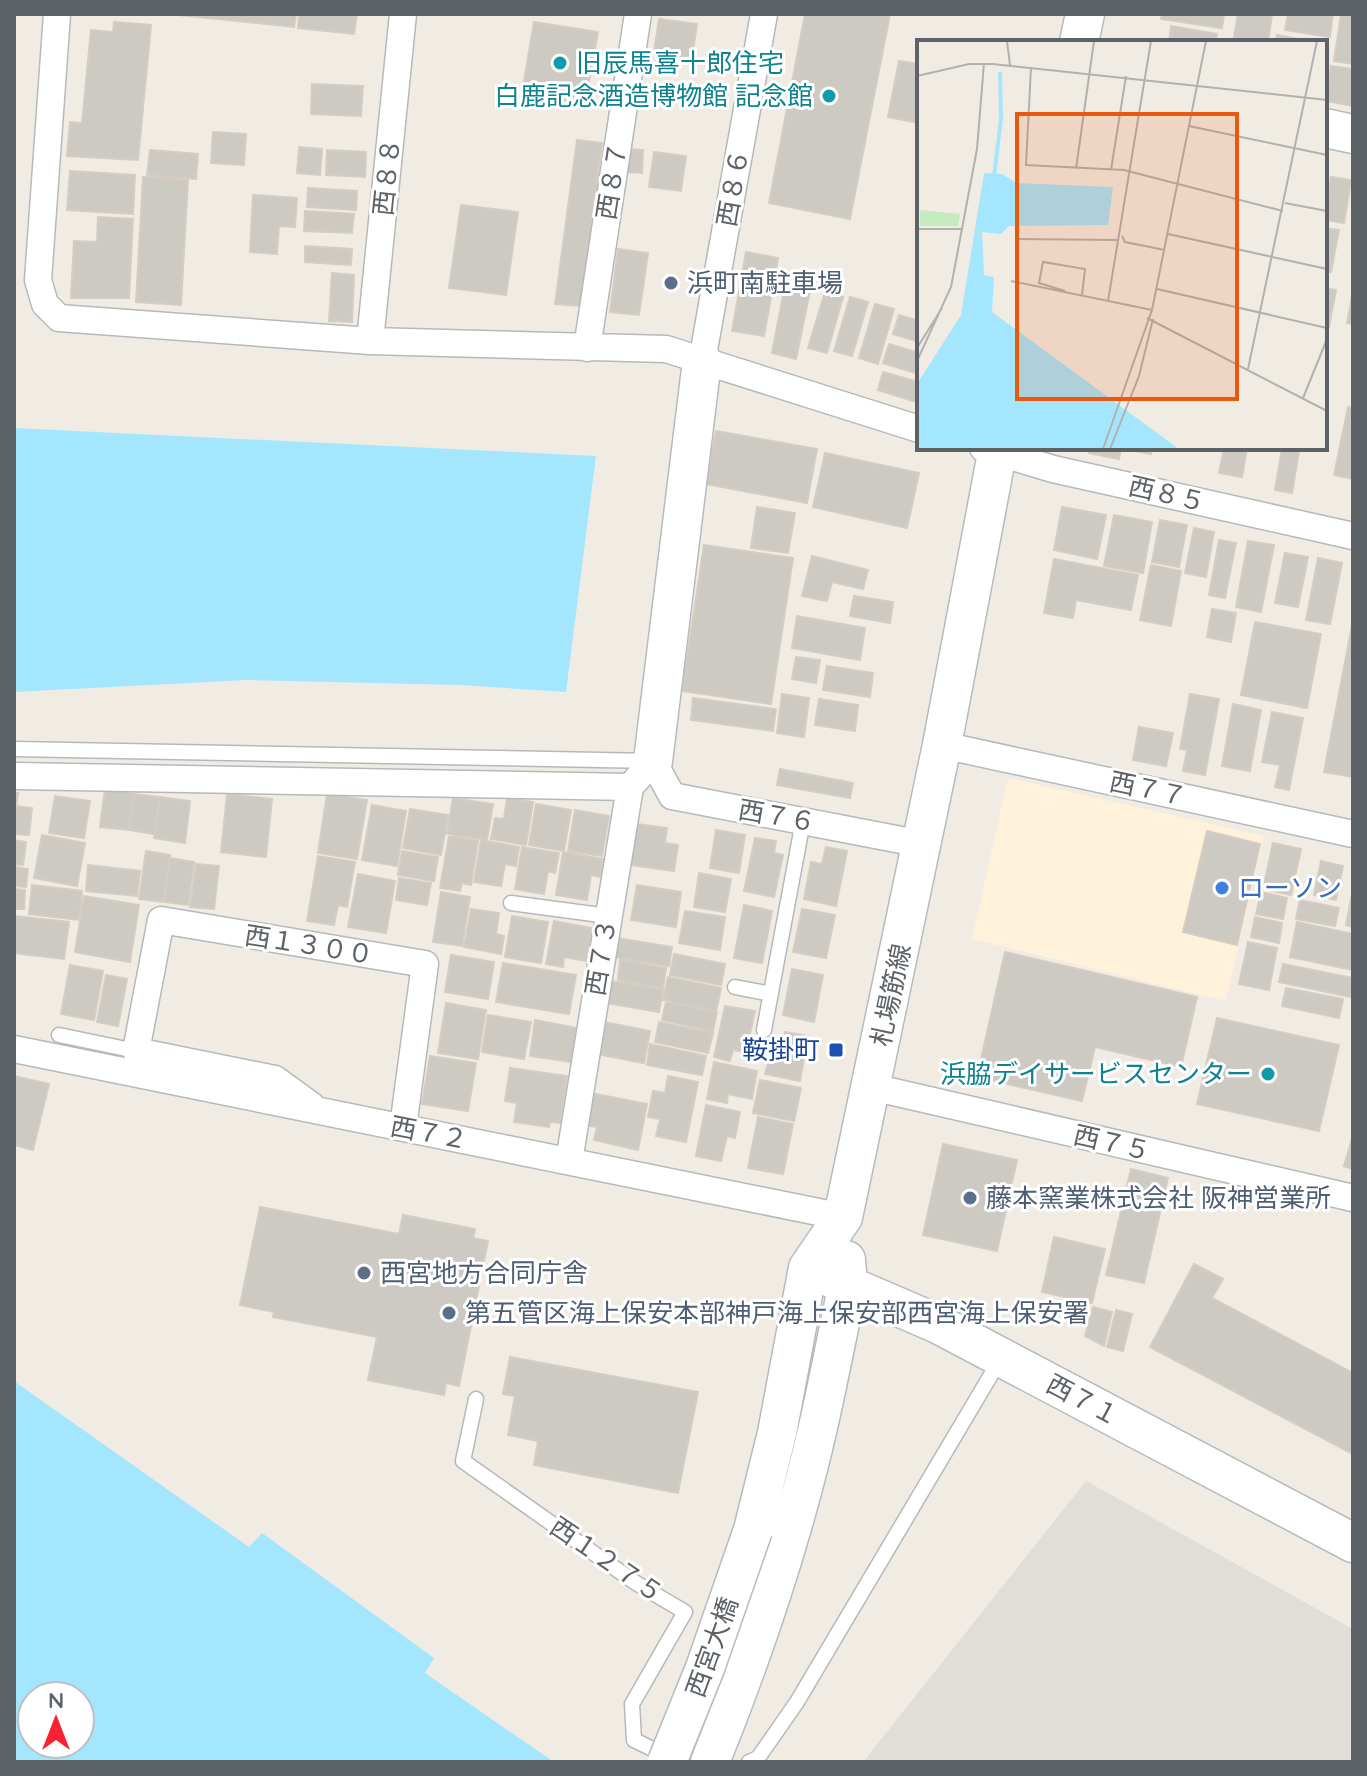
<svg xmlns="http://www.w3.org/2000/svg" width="1367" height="1776" font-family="Quicksand,'Noto Sans JP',sans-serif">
<rect width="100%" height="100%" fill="#f0ece4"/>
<path fill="#fff1da" d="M1008 778 1264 836 1226 1001 972 939Z"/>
<path fill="#e1ded9" d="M1086 1481 1353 1629V1762H863Z"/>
<path fill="#a5e6ff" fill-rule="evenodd" d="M14 428 596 456 566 692 460 685 247 680 14 692Z
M14 1381 249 1547 262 1533 434 1658 425 1673 554 1762H14ZM32 1696H80V1744H32Z"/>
<path fill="#cdc9c3" stroke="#d5ccc2" stroke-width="2" d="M169 14H296L294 27Z
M299 14H357L354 34 298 28Z
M805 14H890L850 219 769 203Z
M1162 14H1224L1222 28 1161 19Z
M1238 14H1272L1268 42H1233Z
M1288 14H1333L1330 37 1285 30Z
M1341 14 1353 15V64L1334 61Z
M659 19 697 24 692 58 654 52Z
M114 22 151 25 138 160 67 156 70 122 82 123 91 30 113 32Z
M534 22 598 32 585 104 522 93Z
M1171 26 1217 34 1216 42H1169Z
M1277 35 1299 39 1298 42H1276Z
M899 61 919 64V123L888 117Z
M1331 66 1353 69V106L1326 101Z
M312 84 363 86 361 116 311 114Z
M213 132 246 134 244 165 211 163Z
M577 140 602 143 581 306 555 304Z
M299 147 322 149 320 175 297 173Z
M630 149 643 150 642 173 628 172Z
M150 150 198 154 196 179 147 175Z
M327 150 366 152 365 177 326 175Z
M654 152 686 156 681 191 649 187Z
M70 171 135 175 133 214 67 210Z
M143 177 188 180 181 305 136 302Z
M1331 177 1351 180 1344 223 1325 220Z
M308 188 357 191 356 210 307 207Z
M253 195 297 198 295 227 279 226 277 254 250 252Z
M461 205 518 212 506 295 449 288Z
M305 211 354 214 352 233 304 231Z
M98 217 133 219 129 298H71L74 241 97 242Z
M1325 228 1339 230 1331 272 1325 271Z
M305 246 352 249 351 265 305 262Z
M618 249 648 253 639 315 610 312Z
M746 252 778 258 764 336 732 331Z
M332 273 354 275 352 322 329 321Z
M785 285 810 291 796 359 772 353Z
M1325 288 1336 290 1329 327H1325Z
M825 292 843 297 827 353 808 348Z
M1352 296H1353V324L1347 323Z
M850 297 868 302 852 356 834 351Z
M875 304 894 309 878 364 859 358Z
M899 315 919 321V342L893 334Z
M889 344 919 353V374L883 363Z
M883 372 919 382V403L878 390Z
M1348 407 1353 408V479L1334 475Z
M716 431 817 449 807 503 706 484Z
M1090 448H1121L1119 459 1089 453Z
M1121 448H1152L1151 454Z
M1224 448H1247L1242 477 1219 473Z
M1282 448 1299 451 1292 493 1275 490Z
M825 453 919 473 907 528 813 507Z
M757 507 795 513 788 553 751 548Z
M1062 507 1106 515 1097 559 1054 550Z
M1114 515 1152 522 1143 573 1104 566Z
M1160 520 1187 525 1179 567 1152 562Z
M1194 528 1214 532 1206 577 1185 573Z
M1219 540 1236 543 1225 598 1209 595Z
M1248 541 1274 545 1261 612 1236 607Z
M704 545 793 558 771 704 682 691Z
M1285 553 1308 557 1298 607 1275 603Z
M812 556 868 570 863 589 832 582 827 601 802 596Z
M1318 558 1342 563 1330 624 1306 620Z
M1054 559 1138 575 1131 610 1076 600 1073 618 1044 613Z
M1151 565 1181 571 1171 626 1140 620Z
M854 596 893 602 890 623 850 616Z
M1212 609 1236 613 1231 642 1207 637Z
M797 616 865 628 860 660 792 648Z
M1353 620V777L1324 772Z
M1255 622 1321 634 1307 708 1241 695Z
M796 657 820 660 816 683 792 679Z
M827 666 873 673 870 697 823 690Z
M782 694 809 698 804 737 777 733Z
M1190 694 1219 699 1205 775 1183 771 1187 750 1180 749Z
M693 698 776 709 773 731 691 720Z
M819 699 858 705 855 731 815 725Z
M1233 704 1261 710 1250 771 1222 766Z
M1272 712 1303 718 1289 790 1275 787 1280 765 1262 762Z
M1139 727 1173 733 1166 766 1133 760Z
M780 769 853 783 850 798 777 785Z
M105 789 134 794 129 830 100 827Z
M14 793H18L16 806 32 808 29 835 14 834Z
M134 794 160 797 154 834 129 830Z
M227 794 272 799 266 857 221 852Z
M327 794 367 800 357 859 318 853Z
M55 796 90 801 84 838 49 833Z
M160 797 190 801 185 843 154 838Z
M453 798 493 804 487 840 447 834Z
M507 798 533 802 526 845 491 839 495 818 504 819Z
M536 804 571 810 564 851 529 845Z
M372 805 406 811 397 866 362 860Z
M410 809 448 815 441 855 403 848Z
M575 810 609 816 602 856 568 851Z
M637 824 667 828 665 843 678 845 674 871 631 865Z
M716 830 745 835 739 873 710 868Z
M1207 831 1260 844 1237 945 1183 932Z
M42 835 85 843 77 886 34 878Z
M449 836 478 841 471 885 462 883 460 891 440 888Z
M755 838 776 841 774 853 783 855 774 897 744 891Z
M14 840 26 842 23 865 14 864Z
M481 840 519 847 516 866 505 864 501 886 474 882Z
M1273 843 1301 849 1291 895 1263 889Z
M522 847 559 853 555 873 548 871 544 894 515 889Z
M826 847 847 851 836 906 804 899 811 862 822 864Z
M146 851 170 855 163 902 139 899Z
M402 851 438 857 434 881 398 875Z
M563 852 603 859 600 877 591 875 587 900 556 895Z
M318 856 355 862 347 907 338 905 334 925 307 921Z
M170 858 194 862 188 905 164 902Z
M1321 861 1343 866 1336 900 1314 895Z
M196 864 219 866 214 909 190 907Z
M88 865 140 871 137 896 86 891Z
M14 867 28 869 26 887 14 886Z
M699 873 731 879 725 912 694 907Z
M358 874 395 881 386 933 348 927Z
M399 878 431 883 427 905 396 900Z
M32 885 82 891 79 920 29 914Z
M637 885 681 892 676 927 631 920Z
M14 889 25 890 24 909H14Z
M1353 889V927L1346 925Z
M441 892 470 897 462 946 433 942Z
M1261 892 1287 898 1283 919 1256 914Z
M84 896 139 905 130 962 75 952Z
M1300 900 1339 908 1335 926 1296 919Z
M744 905 772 911 762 963 734 958Z
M471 909 499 913 496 934 504 936 501 954 464 947Z
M802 909 835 915 826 958 793 952Z
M685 911 725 917 720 950 679 943Z
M14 916 69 922 64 959 14 953Z
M512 916 548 922 541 963 505 957Z
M1255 917 1282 923 1279 943 1251 937Z
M554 921 592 928 587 961 564 957 563 967 546 964Z
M1297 922 1353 934V970L1290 957Z
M617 938 672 947 669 966 613 957Z
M1248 942 1277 948 1269 990 1239 984Z
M1005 952 1197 997 1181 1067 1095 1047 1082 1101 977 1077Z
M674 954 725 964 721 985 670 975Z
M451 955 494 962 488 999 445 992Z
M620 960 666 968 663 988 618 980Z
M503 963 576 975 569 1014 496 1002Z
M1283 964 1353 978 1351 997 1279 982Z
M70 965 103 971 94 1020 61 1014Z
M792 969 823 975 814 1022 783 1015Z
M106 975 127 979 118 1026 97 1022Z
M668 977 721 988 716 1011 663 1000Z
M610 981 663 989 659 1012 606 1003Z
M1286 988 1343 999 1339 1018 1282 1006Z
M666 1002 717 1012 713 1031 662 1020Z
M446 1003 486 1010 478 1059 438 1053Z
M725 1006 755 1011 746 1052 733 1050 730 1061 714 1057Z
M488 1015 531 1022 524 1059 482 1052Z
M1217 1018 1339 1045 1319 1131 1197 1104Z
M535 1020 577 1028 572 1062 530 1056Z
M604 1022 650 1031 644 1063 597 1054Z
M659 1022 713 1033 708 1053 655 1042Z
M785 1032 808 1036 800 1081 765 1074 770 1055 774 1056 777 1040 783 1041Z
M650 1044 706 1056 702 1075 647 1065Z
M430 1056 476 1063 468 1111 422 1104Z
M714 1062 757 1071 752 1099 728 1094 727 1103 707 1099Z
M510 1068 567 1076 560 1123 550 1122 549 1127 514 1122 517 1103 505 1101Z
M14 1076 49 1084 33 1150 14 1145Z
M668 1076 698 1082 686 1142 656 1136 660 1119 648 1117 653 1091 665 1093Z
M760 1080 801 1088 794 1121 753 1113Z
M591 1093 647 1104 638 1150 594 1140 597 1127 584 1125Z
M706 1105 740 1112 735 1138 727 1136 721 1161 696 1156Z
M758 1117 793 1124 783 1174 748 1168Z
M1353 1135V1169L1344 1166Z
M943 1144 1017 1160 997 1251 923 1235Z
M1131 1169 1168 1178 1144 1283 1106 1275Z
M260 1207 399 1234 403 1215 475 1229 473 1238 488 1241 459 1386 446 1383 444 1395 368 1380 377 1337 273 1317 274 1312 240 1305Z
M1054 1237 1105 1249 1092 1303 1042 1292Z
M1194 1264 1223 1279 1212 1298 1353 1373V1454L1150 1347Z
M1093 1307 1112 1312 1104 1346 1085 1336Z
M1116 1310 1132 1314 1123 1351 1107 1347Z
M510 1357 698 1392 678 1493 534 1465 538 1441 508 1435 515 1396 503 1394Z"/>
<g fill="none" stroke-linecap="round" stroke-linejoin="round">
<g stroke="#b5b9bc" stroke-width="17">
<path id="lane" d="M14 749 653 761
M511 903 608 916
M735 987 771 994
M764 1030 803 821
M59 1035 136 1051
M476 1399 463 1461 636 1583 685 1612 632 1704 634 1740 669 1757
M749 1762 758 1758 797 1702 1001 1358"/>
</g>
<g stroke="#b5b9bc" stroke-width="29">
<path id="street" d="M57 14 38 280 45 304 59 318 370 341 666 349 919 429
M370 341 403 14
M587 348 638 14
M702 361 764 14
M983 448 1053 469 1353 536
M942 745 1353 834
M14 776 630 787
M14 1049 843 1217
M872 1087 1353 1198
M312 1106 275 1079 136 1051 161 920 425 964 403 1127
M569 1161 630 787 653 761 672 796 922 844"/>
</g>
<g stroke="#b6bbc0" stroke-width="41">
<path id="secondary" d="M1079 42 1085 14
M1325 128 1353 134
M653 761 702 361
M808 1268 938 1324 1353 1543
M753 1530 777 1433 808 1268 843 1217 942 745 998 448
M710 1762C754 1653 792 1541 818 1427 829 1379 838 1331 848 1284L846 1260"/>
</g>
<use href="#lane" stroke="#fff" stroke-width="14"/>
<use href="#street" stroke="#fff" stroke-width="26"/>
<use href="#secondary" stroke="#fff" stroke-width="38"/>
<g stroke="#b6bbc0" stroke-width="41" stroke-linecap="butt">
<path id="secondary-bridge" d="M667 1762 705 1668 753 1530"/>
</g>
<use href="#secondary-bridge" stroke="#fff" stroke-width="38"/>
</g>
<g fill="#0f9aa8" stroke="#fff" stroke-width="3">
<circle cx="560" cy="63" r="8"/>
<circle cx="829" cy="96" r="8"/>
<circle cx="1268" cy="1074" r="8"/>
</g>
<g fill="#5c6f8a" stroke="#fff" stroke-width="3">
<circle cx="671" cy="283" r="8"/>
<circle cx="970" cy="1198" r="8"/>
<circle cx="364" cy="1273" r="8"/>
<circle cx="449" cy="1313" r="8"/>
</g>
<circle fill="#3f7fe0" stroke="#fff" stroke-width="3" cx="1222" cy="888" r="8"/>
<rect fill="#1a4fb4" stroke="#fff" stroke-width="3" x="828" y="1042" width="16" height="16" rx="4"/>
<g text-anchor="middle" stroke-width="6" stroke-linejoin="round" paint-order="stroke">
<g font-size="26" fill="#0d838f" stroke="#fff" text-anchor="end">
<text x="576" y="72" text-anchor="start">旧辰馬喜十郎住宅</text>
<text x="813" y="105">白鹿記念酒造博物館 記念館</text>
<text x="1252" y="1083">浜脇デイサービスセンター</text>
</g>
<g font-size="26" fill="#5c6266" stroke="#fff">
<text transform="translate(387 177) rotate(-84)" y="9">西８８</text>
<text transform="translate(612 181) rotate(-81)" y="9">西８７</text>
<text transform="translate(733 188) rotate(-80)" y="9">西８６</text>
<text transform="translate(1167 494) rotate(13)" y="9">西８５</text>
<text transform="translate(1148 789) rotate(12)" y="9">西７７</text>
<text transform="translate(777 816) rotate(10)" y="9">西７６</text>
<text transform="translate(309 945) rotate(9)" y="9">西１３００</text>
<text transform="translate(601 957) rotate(-81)" y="9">西７３</text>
<text transform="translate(891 995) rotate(-78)" y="9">札場筋線</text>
<text transform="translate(429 1133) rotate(11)" y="9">西７２</text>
<text transform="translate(1112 1143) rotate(13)" y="9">西７５</text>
<text transform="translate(1083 1400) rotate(28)" y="9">西７１</text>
<text transform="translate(607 1560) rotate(34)" y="9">西１２７５</text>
<text transform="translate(712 1647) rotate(-70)" y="9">西宮大橋</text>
</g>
<g font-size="26" fill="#4e5e75" stroke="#fff" text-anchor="start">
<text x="687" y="292">浜町南駐車場</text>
<text x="986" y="1207">藤本窯業株式会社 阪神営業所</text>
<text x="380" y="1282">西宮地方合同庁舎</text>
<text x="465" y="1322">第五管区海上保安本部神戸海上保安部西宮海上保安署</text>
</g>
<g font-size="26" fill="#366cbe" stroke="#fff" text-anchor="start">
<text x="1238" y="897">ローソン</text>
</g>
<g font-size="26" fill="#164399" stroke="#fff" text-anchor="end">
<text x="820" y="1059">鞍掛町</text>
</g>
</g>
<g transform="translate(917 40)">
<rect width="410" height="410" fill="#f0ece4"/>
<path d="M3 170 43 174 41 186H3Z" fill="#c5eabf"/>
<path d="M67 133 85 134 100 143 196 147 191 185 92 186 84 194 65 192 67 235 77 237 75 272 262 409H0V344L44 275Z" fill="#a5e6ff"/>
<path fill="none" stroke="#a5e6ff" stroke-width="4" d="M76 145 84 79 83 32"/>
<path fill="none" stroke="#b1b1ae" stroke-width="2" d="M90 1 93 25M114 27 109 125 207 130 366 171M0 36 52 24H76L410 60M272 86 410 115M159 129 177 1M194 130 209 36M368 163 410 171M0 189H46M251 194 410 229M205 196 208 202 248 210M99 199 201 200M94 241 235 270M240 249 410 288M148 251 122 243 126 222 168 229 165 255M191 261 234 1M230 278 410 371M0 308 25 268M0 321 34 247 60 109 67 23M331 329 400 1M386 358 410 299M186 409 235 270 289 1M193 409 222 336 236 279"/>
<path fill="#e8590c" fill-opacity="0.15" stroke="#e8590c" stroke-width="4" d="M100 74H320V359H100Z"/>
<rect width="410" height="410" fill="none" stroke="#5c6266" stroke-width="4"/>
</g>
<rect width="1367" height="1776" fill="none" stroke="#5c6266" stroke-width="32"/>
<g transform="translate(56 1720)"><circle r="38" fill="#ffffff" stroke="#bec0c2" stroke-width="2"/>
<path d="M0-6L14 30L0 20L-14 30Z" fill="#f92132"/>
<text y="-12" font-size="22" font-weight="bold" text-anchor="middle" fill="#5c6266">N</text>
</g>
</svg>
